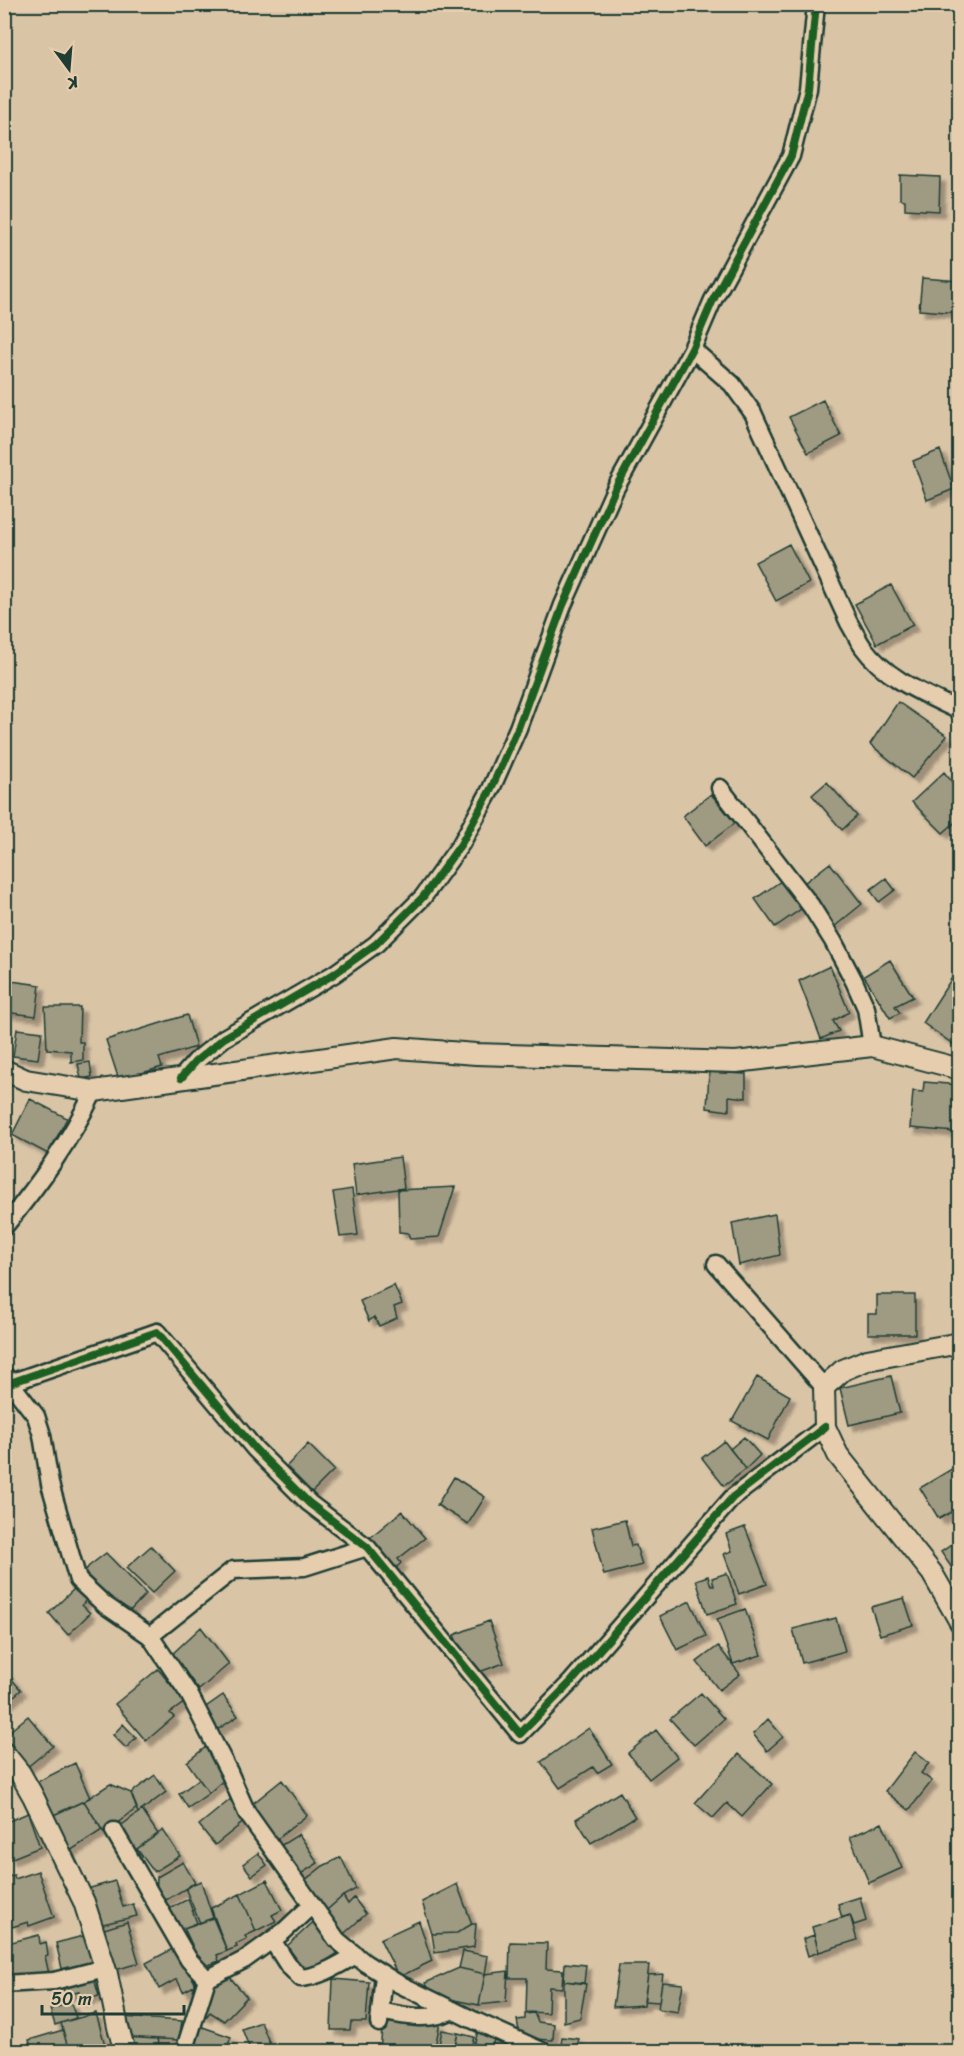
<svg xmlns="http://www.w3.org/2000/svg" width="964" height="2056" font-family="Sriracha,sans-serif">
<defs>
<filter id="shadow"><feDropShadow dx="5.5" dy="5.5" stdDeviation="1.5" flood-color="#0004"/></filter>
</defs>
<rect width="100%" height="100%" fill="#d9c4a6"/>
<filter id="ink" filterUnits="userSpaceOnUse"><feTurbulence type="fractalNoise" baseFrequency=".0167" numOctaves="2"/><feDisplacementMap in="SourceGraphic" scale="12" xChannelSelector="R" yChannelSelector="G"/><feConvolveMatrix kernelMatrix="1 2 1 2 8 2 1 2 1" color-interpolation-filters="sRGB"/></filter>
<g filter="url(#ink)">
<path fill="#9f9a82" stroke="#1f3d34" stroke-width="1.5" filter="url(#shadow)" d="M900 175 940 177 939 211 905 209V200L900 199Z
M922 278 960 281V313L919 310Z
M823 400 841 436 808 453 789 417Z
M940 450 954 489 927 500 913 461Z
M789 544 809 583 776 601 755 562Z
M891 585 913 625 877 644 855 604Z
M898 702 947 736 912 778 870 744Z
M944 772 960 792V818L943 833 912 802Z
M827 782 857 816 842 830 812 795Z
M711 794 735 823 705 846 683 816Z
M830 863 862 904 834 927 804 883Z
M886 878 895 890 879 902 870 890Z
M781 881 801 909 775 927 755 899Z
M890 960 913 997 895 1006 900 1013 890 1018 864 976Z
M830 966 849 1012 833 1021 839 1031 821 1039 799 981Z
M955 973 960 976V1049L923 1023Z
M4 980 40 985 36 1016 4 1012Z
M45 1007H80L79 1042H83V1060L71 1062V1051L47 1049Z
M187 1015 196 1047 159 1058 162 1067 119 1080 106 1040Z
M17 1029 42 1032 38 1059 13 1056Z
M90 1062 92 1077 81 1079 78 1064Z
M709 1072 746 1074V1098L729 1096V1111L707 1108Z
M924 1082 960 1085 955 1132 910 1128 913 1091 923 1092Z
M30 1099 67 1118 48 1154 12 1135Z
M400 1157 404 1188 356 1195 352 1164Z
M455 1187 439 1237 410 1239 408 1233 399 1232 398 1190Z
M352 1189 358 1235 340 1237 333 1192Z
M775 1214 780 1255 739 1265 732 1223Z
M394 1285 402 1304 394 1307 397 1318 379 1326 374 1317 369 1321 360 1301Z
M877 1295H915V1334H868V1314H877Z
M891 1376 900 1413 849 1425 840 1388Z
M757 1377 790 1396 768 1440 732 1421Z
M744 1437 760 1455 746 1469 730 1449Z
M724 1441 746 1469 724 1486 702 1458Z
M308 1444 334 1470 308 1496 283 1470Z
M960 1464V1507L939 1519 920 1488Z
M454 1477 485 1497 468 1524 437 1505Z
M402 1511 425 1538 398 1559 401 1563 394 1570 367 1540Z
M625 1520 631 1546 636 1545 642 1565 604 1575 592 1528Z
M745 1527 767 1584 739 1594 724 1554 732 1551 726 1534Z
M960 1539V1580L941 1552Z
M151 1546 175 1571 152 1593 126 1568Z
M106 1553 146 1594 124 1617 78 1580 89 1566Z
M727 1573 737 1604 707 1614 696 1580 708 1576 711 1586H714L712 1578Z
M76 1587 86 1600 82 1605 90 1613 68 1635 49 1613Z
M904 1598 913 1625 880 1635 871 1607Z
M690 1601 706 1636 677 1650 660 1616Z
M745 1609 761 1655 733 1664 717 1619Z
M836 1618 845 1651 802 1663 793 1629Z
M489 1621 504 1663 471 1675 454 1635Z
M201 1627 229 1664 199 1690 171 1655Z
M718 1646 740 1674 719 1690 697 1662Z
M158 1669 185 1702 170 1713 174 1717 146 1741 115 1704Z
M4 1670 21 1690 4 1705Z
M701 1693 724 1719 694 1745 670 1719Z
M223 1695 238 1716 217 1730 203 1709Z
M28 1716 53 1746 20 1773 4 1753V1736Z
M768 1719 783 1737 767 1751 753 1734Z
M123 1724 136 1738 126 1748 113 1735Z
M589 1728 612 1764 597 1773 593 1767 560 1788 541 1762Z
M656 1730 677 1757 649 1779 628 1753Z
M207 1746 228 1776 209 1793 187 1762Z
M915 1752 929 1763 921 1773 932 1781 909 1810 885 1791Z
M739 1754 772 1784 742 1817 727 1803 713 1818 695 1803Z
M75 1763 90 1798 47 1818 31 1785Z
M155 1775 166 1792 138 1813 131 1793Z
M199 1779 209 1793 188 1808 179 1794Z
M282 1780 307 1815 271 1844 246 1809Z
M110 1784 131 1793 137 1808 104 1833 84 1801Z
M620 1792 635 1817 591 1843 576 1819Z
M231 1799 246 1820 215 1845 199 1825Z
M84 1801 102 1830 67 1853 47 1818Z
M142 1810 158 1834 128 1855 114 1831Z
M28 1813 40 1847 10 1859 4 1842V1823Z
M882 1823 902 1868 869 1883 850 1837Z
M163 1830 180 1856 154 1872 137 1849Z
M299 1834 318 1863 299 1875 280 1846Z
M258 1853 267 1865 252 1876 243 1864Z
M341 1857 356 1889 343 1896 320 1916 299 1885 323 1866Z
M183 1862 195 1883 156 1906 157 1877Z
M38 1871 54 1917 29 1926 28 1922 12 1927 7 1911 4 1912V1878L14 1875 15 1879Z
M267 1880 282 1910 272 1915 276 1921 256 1931 240 1894Z
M115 1881 123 1907 133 1904 137 1916 99 1925 87 1889Z
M201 1881 213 1918 200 1923 186 1890 188 1886Z
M457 1884 472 1924 457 1933 432 1934 422 1902Z
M240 1894 256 1931 245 1936 247 1939 236 1944 237 1947 227 1951 211 1908Z
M343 1896 348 1904 354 1898 366 1914 337 1940 320 1916Z
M860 1897 866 1921 854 1925 850 1915 842 1918 838 1904Z
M188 1899 197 1923 184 1928 192 1945 183 1950 161 1913Z
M850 1915 857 1940 819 1952 812 1927Z
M320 1916 343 1950 307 1973 287 1946Z
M213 1918 227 1951 217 1955 219 1961 201 1968 184 1928Z
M419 1921 432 1961 399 1977 380 1939Z
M127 1922 139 1963 112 1971 101 1930Z
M472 1924H476L474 1947 435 1953 432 1934 457 1933Z
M39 1935 40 1944 46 1942 48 1955 45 1956 49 1974 4 1983V1944Z
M87 1935 96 1968 64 1977 56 1943Z
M814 1935 819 1952 808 1956 803 1939Z
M510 1942 547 1943 546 1969 563 1970 562 1988 549 1987 548 2013 526 2012 527 1978H509Z
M176 1947 196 1985 183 1992 177 1979 159 1989 146 1963Z
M463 1951 488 1956 485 1974 459 1968Z
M565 1963 586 1965 584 1983 564 1981Z
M619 1965H649L644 2005 613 2007Z
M459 1968 485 1974 479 2005 449 1999 439 2003 425 1983Z
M508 1971 506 2002 479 2005 485 1974Z
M227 1974 247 1997 224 2021 210 2012 206 2017 198 2013 208 1986Z
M663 1974 659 2002 644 2001 648 1975Z
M93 1975 99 1996 81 2001 79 1992 65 1995 62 1983Z
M333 1979 369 1982 366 2022H351L350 2030H331Z
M564 1981 586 1984 580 2018 564 2022Z
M662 1982 683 1984 678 2012 658 2009Z
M71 2003 76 2018 55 2025 50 2009Z
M96 2013 107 2052H69L61 2023Z
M534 2013 538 2022 554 2024 553 2040 532 2039 519 2031 517 2020 525 2019V2014Z
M122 2017 182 2021 179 2040 124 2037Z
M383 2017 440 2023 434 2052H380Z
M261 2022 273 2052H251L242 2029Z
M200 2026 231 2037 225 2052H190Z
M63 2030 69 2052H32L29 2040Z
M442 2030 458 2033 454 2049 439 2045Z
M478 2031 495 2036 491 2050 474 2045Z
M458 2033 474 2037 470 2052 454 2051Z
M124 2037 157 2039 160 2052H127Z
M562 2037 579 2039 577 2047 561 2046Z"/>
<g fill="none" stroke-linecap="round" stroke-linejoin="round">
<g stroke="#1f3d34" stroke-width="21">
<path id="minor" d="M692 349 732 384 753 413 849 623C854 631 858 640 863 647 887 680 925 694 960 711
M720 788 811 906 833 941 854 981 866 1008 872 1046
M181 1078 196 1061 224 1038 334 974 376 944 423 897 461 844 491 789 518 728 563 605 615 489 692 349 713 300 791 156 808 88 816 4
M4 1227C40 1183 69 1143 94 1091
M716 1264 824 1387
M5 1376 36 1416 42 1435 50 1484 78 1580 105 1605 150 1636 233 1570 304 1567 367 1547
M10 1383 157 1332 255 1449 309 1503 367 1547 520 1734 572 1681 733 1497 825 1427
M150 1636 189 1694 229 1772 247 1813 337 1940 365 1963 397 1983 471 2019 544 2052
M114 1831 189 1960 207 1979
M272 1940 288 1965 301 1978C322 1976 338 1965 356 1955
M4 1984 54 1981 105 1968
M380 2011C404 2016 430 2022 453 2010
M379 2023 384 1975
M184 2052 207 1979 244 1960 283 1932 312 1905"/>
</g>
<g stroke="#1f3d34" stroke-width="24">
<path id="tertiary" d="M4 1070 26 1080 94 1091 397 1048 476 1054 736 1062 872 1046 960 1069
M960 1343 867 1360 843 1370 824 1387 825 1427 838 1455 932 1573 960 1622
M4 1753 20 1773 33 1796 84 1902 107 1974 118 2027 125 2052"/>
</g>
<use href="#minor" stroke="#e5cdad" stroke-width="16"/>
<use href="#tertiary" stroke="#e5cdad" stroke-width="20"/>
<g stroke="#e5cdad" stroke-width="11">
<path id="cycleway" d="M181 1078 196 1061 224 1038 334 974 376 944 423 897 461 844 491 789 518 728 563 605 615 489 692 349 713 300 791 156 808 88 816 4
M10 1383 157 1332 255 1449 309 1503 367 1547 520 1734 572 1681 733 1497 825 1427"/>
</g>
<use href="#cycleway" stroke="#1b5e20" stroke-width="8"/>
</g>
</g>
<rect width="964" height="2056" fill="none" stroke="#e5cdad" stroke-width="24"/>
<rect x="12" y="12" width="940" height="2032" fill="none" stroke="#1f3d34" stroke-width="2" filter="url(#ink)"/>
<g transform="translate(69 69) rotate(164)" stroke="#e5cdad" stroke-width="4.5" paint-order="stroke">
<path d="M0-4.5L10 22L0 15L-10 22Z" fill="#1f3d34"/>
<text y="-9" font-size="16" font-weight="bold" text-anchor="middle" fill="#1f3d34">K</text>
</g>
<path d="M42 2005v9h142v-9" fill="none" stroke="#1f3d34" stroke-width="3"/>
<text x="51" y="2005" font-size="18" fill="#1f3d34" stroke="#e5cdad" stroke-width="4.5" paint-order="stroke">50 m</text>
</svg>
